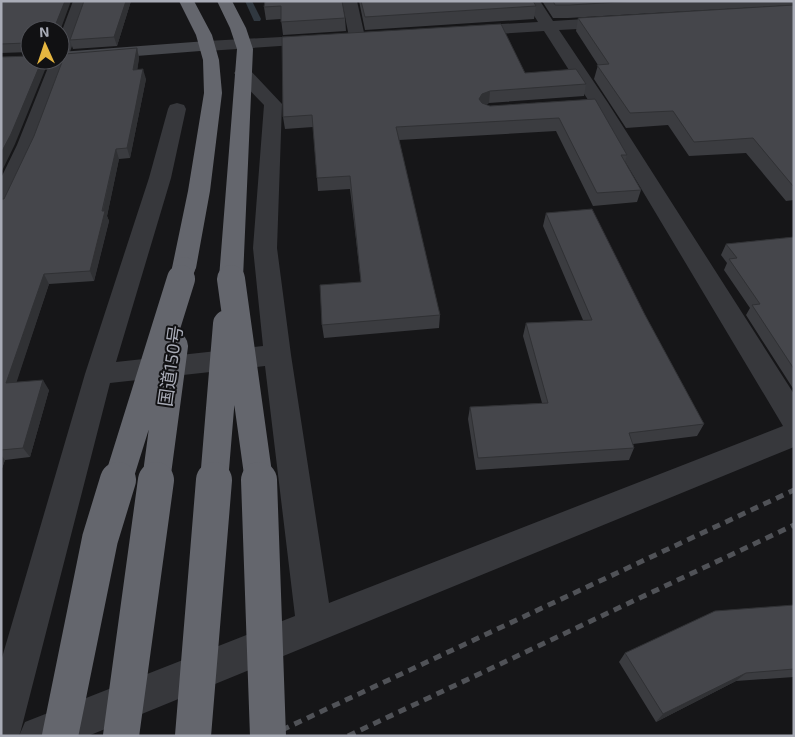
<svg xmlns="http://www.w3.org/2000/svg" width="795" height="737" font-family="'Exo 2','Noto Sans JP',sans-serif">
<rect width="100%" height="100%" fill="#161618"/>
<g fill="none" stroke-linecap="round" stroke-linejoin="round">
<path fill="#303840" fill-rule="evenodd" d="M245 1H252L261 19 260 21H254Z"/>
<path fill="#37383c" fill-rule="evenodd" d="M73 1H88L37 145 12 202 9 207 1 208V178L17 145 51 60H60V36Z
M342 1H357L365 37 363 40H351L349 37Z
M525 1H540L553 21 615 17 621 19 623 22 621 25 615 27 559 30 608 103 794 394V447L88 736H19L25 722 295 616 265 366 110 383 21 730 19 736H1V661L85 374 149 178 168 109 170 105 177 103 184 105 186 109 171 178 116 362 263 346 253 248 264 105 237 77 234 73 237 69 243 68 249 69 282 104 277 248 291 355 329 603 783 426 590 103 544 31 466 36 460 34 458 31 460 28 466 26 538 22Z
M318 35 324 37 326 40 324 43 207 51 201 50 199 46 201 42 207 41Z"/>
<path fill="#45474c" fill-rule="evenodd" d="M207 41 213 42 215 46 213 50 60 62 54 60H60V52Z"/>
<path fill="#64666d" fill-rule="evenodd" d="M179 1H194L212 35 219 60 222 93 210 191 196 268 193 274 184 276 175 274 172 268 188 191 204 93 203 60 196 35Z
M217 1H232L246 28 253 49 243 278 240 284 231 286 222 284 219 278 237 49 230 28Z"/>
<path stroke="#505257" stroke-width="5" stroke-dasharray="8 6" stroke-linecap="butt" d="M269 736 794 490
M348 736 794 525"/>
<path stroke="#64666d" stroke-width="22" d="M231 278V280
M180 280 184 268"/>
<path stroke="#64666d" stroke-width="28" d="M231 279 259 481
M118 481 181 279
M156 481 174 346
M214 481 227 324"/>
<path stroke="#64666d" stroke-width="36" d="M259 480 268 736
M60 736 100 539 118 480
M121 736 156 480
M193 736 214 480"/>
</g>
<path fill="#3b3c40" d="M1 1 30 30V53V52L1 53Z
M84 1H131L117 46 73 49 70 40Z
M265 1 345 18 346 31 283 35 281 19 266 20 264 7Z
M359 1H533L536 6 534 19 365 30Z
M542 1H794V5L568 18H553Z
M794 5V200L786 201 746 153 689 156 668 125 626 128 594 79 598 65 576 31 578 18Z
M137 48 139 58 137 70 146 79 130 158 119 159 107 216 109 221 94 281 49 284 16 382 49 390 30 457 5 460 1 471V199H4Z
M525 73 586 84 584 96 489 103 485 105 490 106 595 99 627 155 625 162 641 190 637 202 593 206 556 131 399 140 440 315 439 328 324 338 322 325 361 282 350 189 318 191 313 127 285 129 283 117Z
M546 213 645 315 704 424 697 436 633 444 634 448 629 460 476 470 468 419 470 407 542 403 523 336 526 323 583 320 543 226Z
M794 237V390L746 315 750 308 724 270 727 263 721 255 726 244Z
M794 605V677L736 681 656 722 619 662 625 653Z"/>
<path fill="#303134" d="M65 1H71L60 31 55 30V26Z
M126 1H131L117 46 114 37Z
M137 48 139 58 136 79 133 70Z
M42 60H49L15 144 1 173V153Z
M143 69 146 79 130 158 127 148Z
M490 91 489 103 480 106 479 99 482 94Z
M116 149 119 159 107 216 109 221 94 281 90 271Z
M44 274 49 284 13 393 6 383Z
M43 380 49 390 30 457 23 448Z
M1 455 5 460 1 471Z
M746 673 736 681 656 722 663 714Z"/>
<path fill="#45464b" stroke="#303134" d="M1 1H65L55 26V30H30V49H28L26 43 1 44Z
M84 1H126L114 37 70 40Z
M265 1H342L345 18 281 22V6L264 7Z
M361 1H533L536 6 365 17Z
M553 1H637L570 5H555Z
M794 5V186H793L753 138 694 142 673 111 630 113 597 65 609 64 578 18Z
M501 24 525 73 576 69 586 84 490 91 482 94 479 99 482 103 490 106 595 99 627 155H621L641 190 597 193 559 118 396 127 440 315 322 325 320 285 361 282 350 176 317 178 312 115 283 117 282 37Z
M137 48 133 70 143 69 135 110 127 148 116 149 102 211H105L90 271 44 274 6 383 43 380 23 448 1 450V199H4L34 136 65 54Z
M30 56V60H42L11 134 1 153V57Z
M592 209 645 315 704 424 629 433 634 448 478 458 470 407 548 403 526 323 592 320 546 213Z
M794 237V369L752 305 760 304 729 259 737 258 726 244Z
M794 605V669L746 673 663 714 625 653 715 611Z"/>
<g text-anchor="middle" stroke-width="4" stroke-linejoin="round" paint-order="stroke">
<g font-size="18" fill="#a9acb7" stroke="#111113">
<text transform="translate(171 366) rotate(-82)" y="6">国道150号</text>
</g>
</g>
<rect width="795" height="737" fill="none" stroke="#a9acb7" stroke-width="5"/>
<g transform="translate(45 45) rotate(357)"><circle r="24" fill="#111113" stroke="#4e4f55"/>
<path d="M0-4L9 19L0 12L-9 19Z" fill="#e6b640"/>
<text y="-8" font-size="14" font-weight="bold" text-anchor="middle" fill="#a9acb7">N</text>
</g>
</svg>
